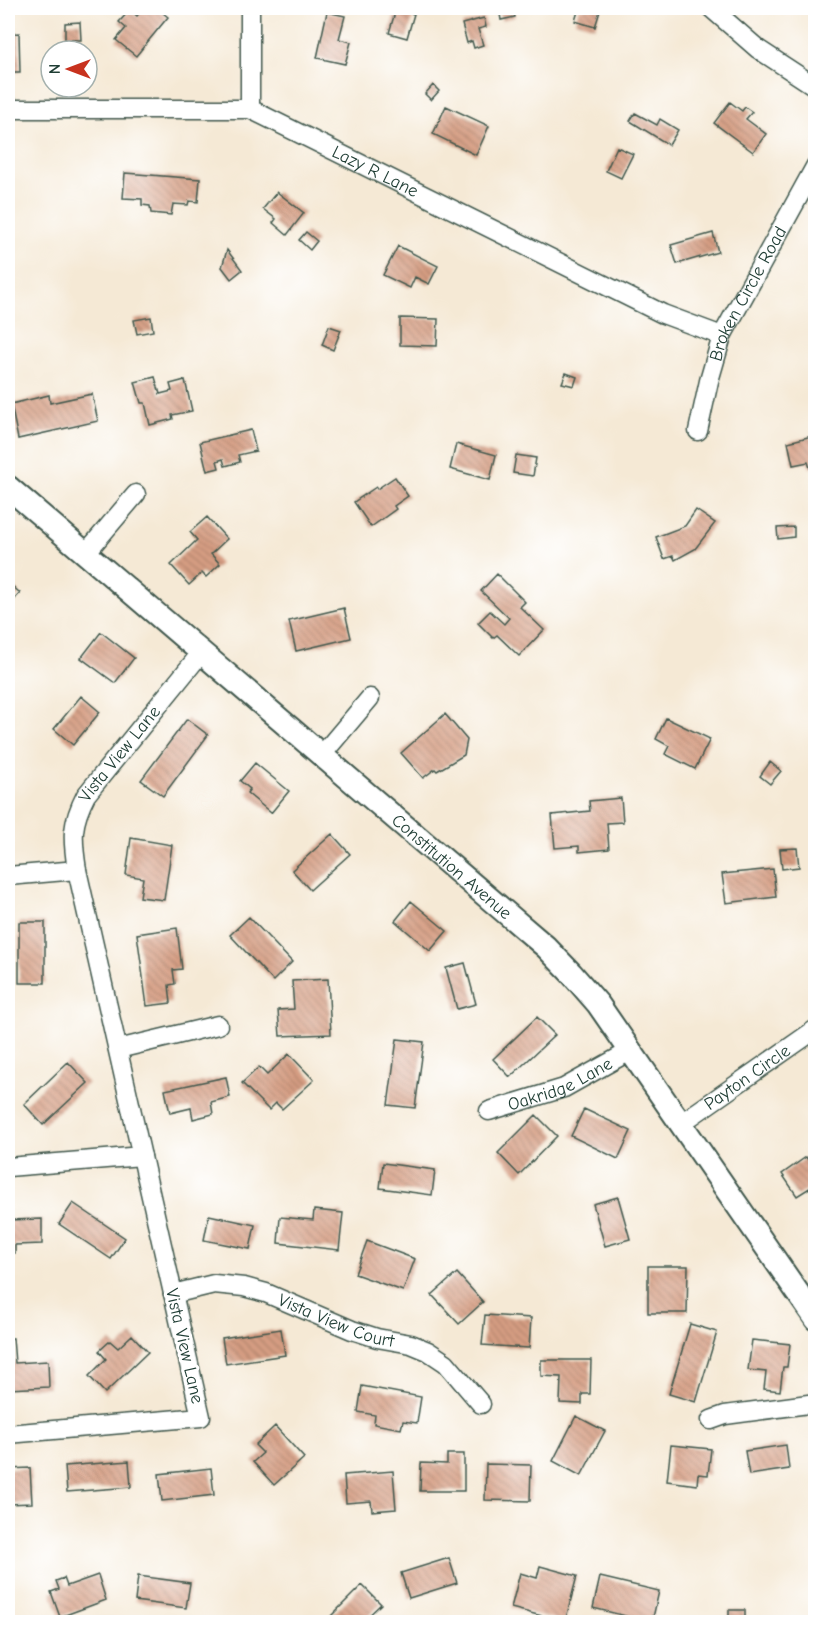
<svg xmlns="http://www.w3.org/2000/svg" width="823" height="1630" font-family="'Comic Neue',sans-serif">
<defs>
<pattern id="building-back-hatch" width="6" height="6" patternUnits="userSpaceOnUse" patternTransform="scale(1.5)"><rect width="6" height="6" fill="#d69d82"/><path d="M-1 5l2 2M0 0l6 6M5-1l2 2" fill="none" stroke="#ad816b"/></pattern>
</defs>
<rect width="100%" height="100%" fill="#fff"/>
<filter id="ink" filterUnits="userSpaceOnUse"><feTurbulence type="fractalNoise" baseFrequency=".0167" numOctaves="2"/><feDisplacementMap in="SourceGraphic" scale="12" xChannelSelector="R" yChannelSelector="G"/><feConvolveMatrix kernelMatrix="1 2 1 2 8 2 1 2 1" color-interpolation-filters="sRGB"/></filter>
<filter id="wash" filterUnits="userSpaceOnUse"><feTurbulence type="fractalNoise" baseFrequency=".008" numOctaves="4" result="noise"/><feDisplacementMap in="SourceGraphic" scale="24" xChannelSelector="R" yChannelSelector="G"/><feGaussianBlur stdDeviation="1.35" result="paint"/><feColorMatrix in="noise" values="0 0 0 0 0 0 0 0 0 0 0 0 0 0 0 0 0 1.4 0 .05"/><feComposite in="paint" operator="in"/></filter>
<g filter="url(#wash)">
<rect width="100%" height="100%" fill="#f5e9d5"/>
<g id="blocks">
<path fill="url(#building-back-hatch)" d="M144 8H157L168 17 136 56 116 40 126 28 119 22 130 10 137 16Z
M499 8H513L515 17 501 20Z
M579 8H601L595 27 575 21Z
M396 9 414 14 407 38 389 33Z
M327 12 345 16 339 39 351 42 345 64 317 58Z
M484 18 486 27 478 29 483 45 474 48 472 41 467 43 462 24Z
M80 22 81 40H65V23Z
M19 33 20 72H8V34Z
M433 85 439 91 431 100 425 94Z
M730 102 742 111 745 107 752 112 746 119 766 134 753 152 714 123Z
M446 106 489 126 476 155 433 134Z
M635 113 657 125 660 119 678 130 669 145 630 121Z
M617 147 633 154 621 178 606 171Z
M125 173 200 179 198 202 189 201 188 205 173 204 171 215 151 213 150 206 142 205V199L123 198Z
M277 192 304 213 287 235 273 223 276 219 263 209Z
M306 232 317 241 310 250 299 240Z
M713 233 718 252 677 264 671 245Z
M398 246 438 266 429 284 415 277 410 288 383 275Z
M227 250 242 270 231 279 222 267Z
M151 317 153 331 137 334 134 320Z
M400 318 438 319 437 346 400 345Z
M329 326 341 330 333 350 322 345Z
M566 373 577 377 574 386 562 383Z
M155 377 160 394 172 391 170 384 185 380 192 411 172 415 173 419 150 425 145 403H141L135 382Z
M92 394 98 421 18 439 11 404 49 395 50 403Z
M251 430 256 451 238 455 240 462 225 466 223 459 217 461 219 468 207 471 200 442Z
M816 435V466L810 468 808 462 793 465 788 442Z
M456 444 496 455 490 480 450 469Z
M516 455 536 458 533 476 513 473Z
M395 477 408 496 394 506 396 509 371 527 354 502 376 487 377 489Z
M696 510 715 523 695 549 675 560 673 556 664 559 656 537 685 526Z
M207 517 227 539 211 554 220 564 206 577 202 573 189 585 171 565 197 540 190 532Z
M794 527V537L778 539 777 528Z
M497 574 525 602 520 607 544 630 519 656 497 635 493 638 478 623 490 611 504 624 509 618 481 591Z
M8 582 20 593 8 607Z
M344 608 351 638 296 651 289 621Z
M101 632 134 658 115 683 81 658Z
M81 696 100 712 73 745 54 729Z
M445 714 467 740 464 755 437 771 435 769 423 778 401 753Z
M666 718 710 739 695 769 665 754 669 746 656 739Z
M187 719 208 735 163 796 141 780Z
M770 762 781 771 770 784 760 776Z
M255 763 289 791 271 813 247 793 250 789 240 781Z
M621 798 623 822 607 823 609 849 579 852V846L555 848 552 815 590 811 589 801Z
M332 834 350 854 310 890 292 870Z
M131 838 172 845 164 900 140 897 143 878 126 875Z
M797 848 799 867 782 869 780 849Z
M773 869 776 897 726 903 722 874Z
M411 901 447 931 430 951 395 921Z
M249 917 292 962 273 981 230 935Z
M19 922H45V983H19Z
M177 928 182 969 173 970 175 984 169 985 171 1003 147 1006 137 934Z
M465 963 476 1004 457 1009 446 968Z
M328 979 331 1034 280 1036 278 1010 294 1009 292 981Z
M537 1017 555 1035 510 1077 493 1059Z
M397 1039 424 1042 415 1108 388 1105Z
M289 1054 314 1080 282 1109 276 1103 269 1110 242 1083 259 1067 267 1075Z
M68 1062 88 1083 43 1125 24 1104Z
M226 1077 230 1097 211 1102 213 1114 193 1119 191 1108 170 1113 165 1090Z
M584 1109 631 1131 618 1159 571 1136Z
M536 1115 557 1136 519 1175 498 1153Z
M806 1157 816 1171V1184L797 1196 782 1174Z
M383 1163 435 1170 432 1195 380 1188Z
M618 1197 630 1239 605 1246 593 1204Z
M73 1203 125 1238 111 1259 59 1224Z
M314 1210 343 1213 339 1250 278 1243 280 1217 313 1220Z
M209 1215 255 1225 250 1249 204 1240Z
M42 1219V1244L15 1245V1253H8V1220Z
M367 1241 415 1259 403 1291 355 1274Z
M648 1266H688L687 1313H648Z
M457 1273 483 1302 459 1324 432 1295Z
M485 1315 531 1318 529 1348 482 1345Z
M690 1324 717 1332 696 1402 669 1394Z
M281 1329 285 1355 226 1364 222 1338Z
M132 1335 148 1352 105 1393 89 1376 106 1359 99 1351 110 1341 118 1348Z
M8 1338H13L15 1363 48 1361 49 1387 8 1389Z
M752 1340 790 1344 787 1367H783L780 1391 764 1389 766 1372 748 1370Z
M541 1360H591L590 1394H582V1404L560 1403 561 1377 541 1376Z
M362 1386 421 1397 417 1423 403 1421 401 1429 374 1424 375 1415 358 1412Z
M576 1416 605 1431 581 1476 553 1461Z
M275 1426 304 1458 274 1485 253 1462 263 1453 255 1445Z
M671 1445 711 1449 708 1475 698 1474 697 1485 667 1481Z
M786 1445 789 1469 749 1475 745 1451Z
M447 1454H464V1491H420L421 1463 447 1464Z
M129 1461 131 1487 67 1492 65 1466Z
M486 1464 531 1465 530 1501 485 1500Z
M30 1468 32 1503 8 1504V1469Z
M211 1468 214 1495 162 1501 159 1474Z
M393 1471 396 1509 372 1511 371 1501 346 1503 344 1475Z
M449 1558 457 1583 409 1598 401 1573Z
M540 1566 577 1576 565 1622 511 1608 520 1573 537 1578Z
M98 1575 106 1600 60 1617 51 1592 59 1589 56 1581 64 1578 67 1586Z
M138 1576 190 1583 186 1608 135 1601Z
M600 1577 659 1591 652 1622H629L630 1617 593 1608Z
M362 1585 381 1604 362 1622H333L329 1618Z
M729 1610H745V1622H699V1617L729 1618Z"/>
</g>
</g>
<g filter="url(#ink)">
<use href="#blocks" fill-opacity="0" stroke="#3f574c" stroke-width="1.5"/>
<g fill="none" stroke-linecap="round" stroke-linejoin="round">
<g stroke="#3f574c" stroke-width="21">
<g id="minor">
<path d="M250 8V109"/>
<path d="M711 8 758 49 816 87"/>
<path id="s1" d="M8 109H250L663 314 722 336"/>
<path id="s2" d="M698 431 709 381 722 336 816 165"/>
<path d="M85 554 136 494"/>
<path d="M321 756 370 698"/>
<path d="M8 876 77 870"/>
<path d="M118 1049 218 1025"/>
<path id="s3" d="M489 1111 564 1088 630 1051"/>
<path id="s4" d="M680 1124 816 1029"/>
<path d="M8 1167 142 1156"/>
<path id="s5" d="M173 1294 214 1284 244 1287 266 1293 352 1330 377 1338 411 1344 428 1351 446 1363 481 1404"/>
<path d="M711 1420 725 1415 816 1403"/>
<path id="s6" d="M8 1434 201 1417 77 870C72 838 71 824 86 795L201 653"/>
</g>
</g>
<g stroke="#3f574c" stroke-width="26">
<g id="major">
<path id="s7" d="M8 487 546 947 571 973 598 1004 816 1319"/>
</g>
</g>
<use href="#minor" stroke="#fff" stroke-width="18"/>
<use href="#major" stroke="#fff" stroke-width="22"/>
</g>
</g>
<g text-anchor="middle" stroke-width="6" stroke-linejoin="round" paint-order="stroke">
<g font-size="18" fill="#1f3d34" stroke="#fff">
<text dy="6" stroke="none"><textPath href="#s1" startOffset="382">Lazy R Lane</textPath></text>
<text dy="6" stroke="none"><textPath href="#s2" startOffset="147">Broken Circle Road</textPath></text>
<text dy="6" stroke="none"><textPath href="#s6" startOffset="885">Vista View Lane</textPath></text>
<text dy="6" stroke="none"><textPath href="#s7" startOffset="584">Constitution Avenue</textPath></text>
<text dy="6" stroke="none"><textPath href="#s4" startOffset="82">Payton Circle</textPath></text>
<text dy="6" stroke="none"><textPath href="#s3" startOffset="76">Oakridge Lane</textPath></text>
<text dy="6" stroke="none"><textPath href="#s5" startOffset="171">Vista View Court</textPath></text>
<text transform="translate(185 1346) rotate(77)" y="6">Vista View Lane</text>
</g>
</g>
<rect width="823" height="1630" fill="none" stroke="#fff" stroke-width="30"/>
<g transform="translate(69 69) rotate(270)"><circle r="28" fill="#ffffff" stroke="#a5b1ae" stroke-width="1.5"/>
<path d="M0-4.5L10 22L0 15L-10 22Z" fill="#c8321e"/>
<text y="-9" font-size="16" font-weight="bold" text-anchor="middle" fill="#1f3d34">N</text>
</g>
</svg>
